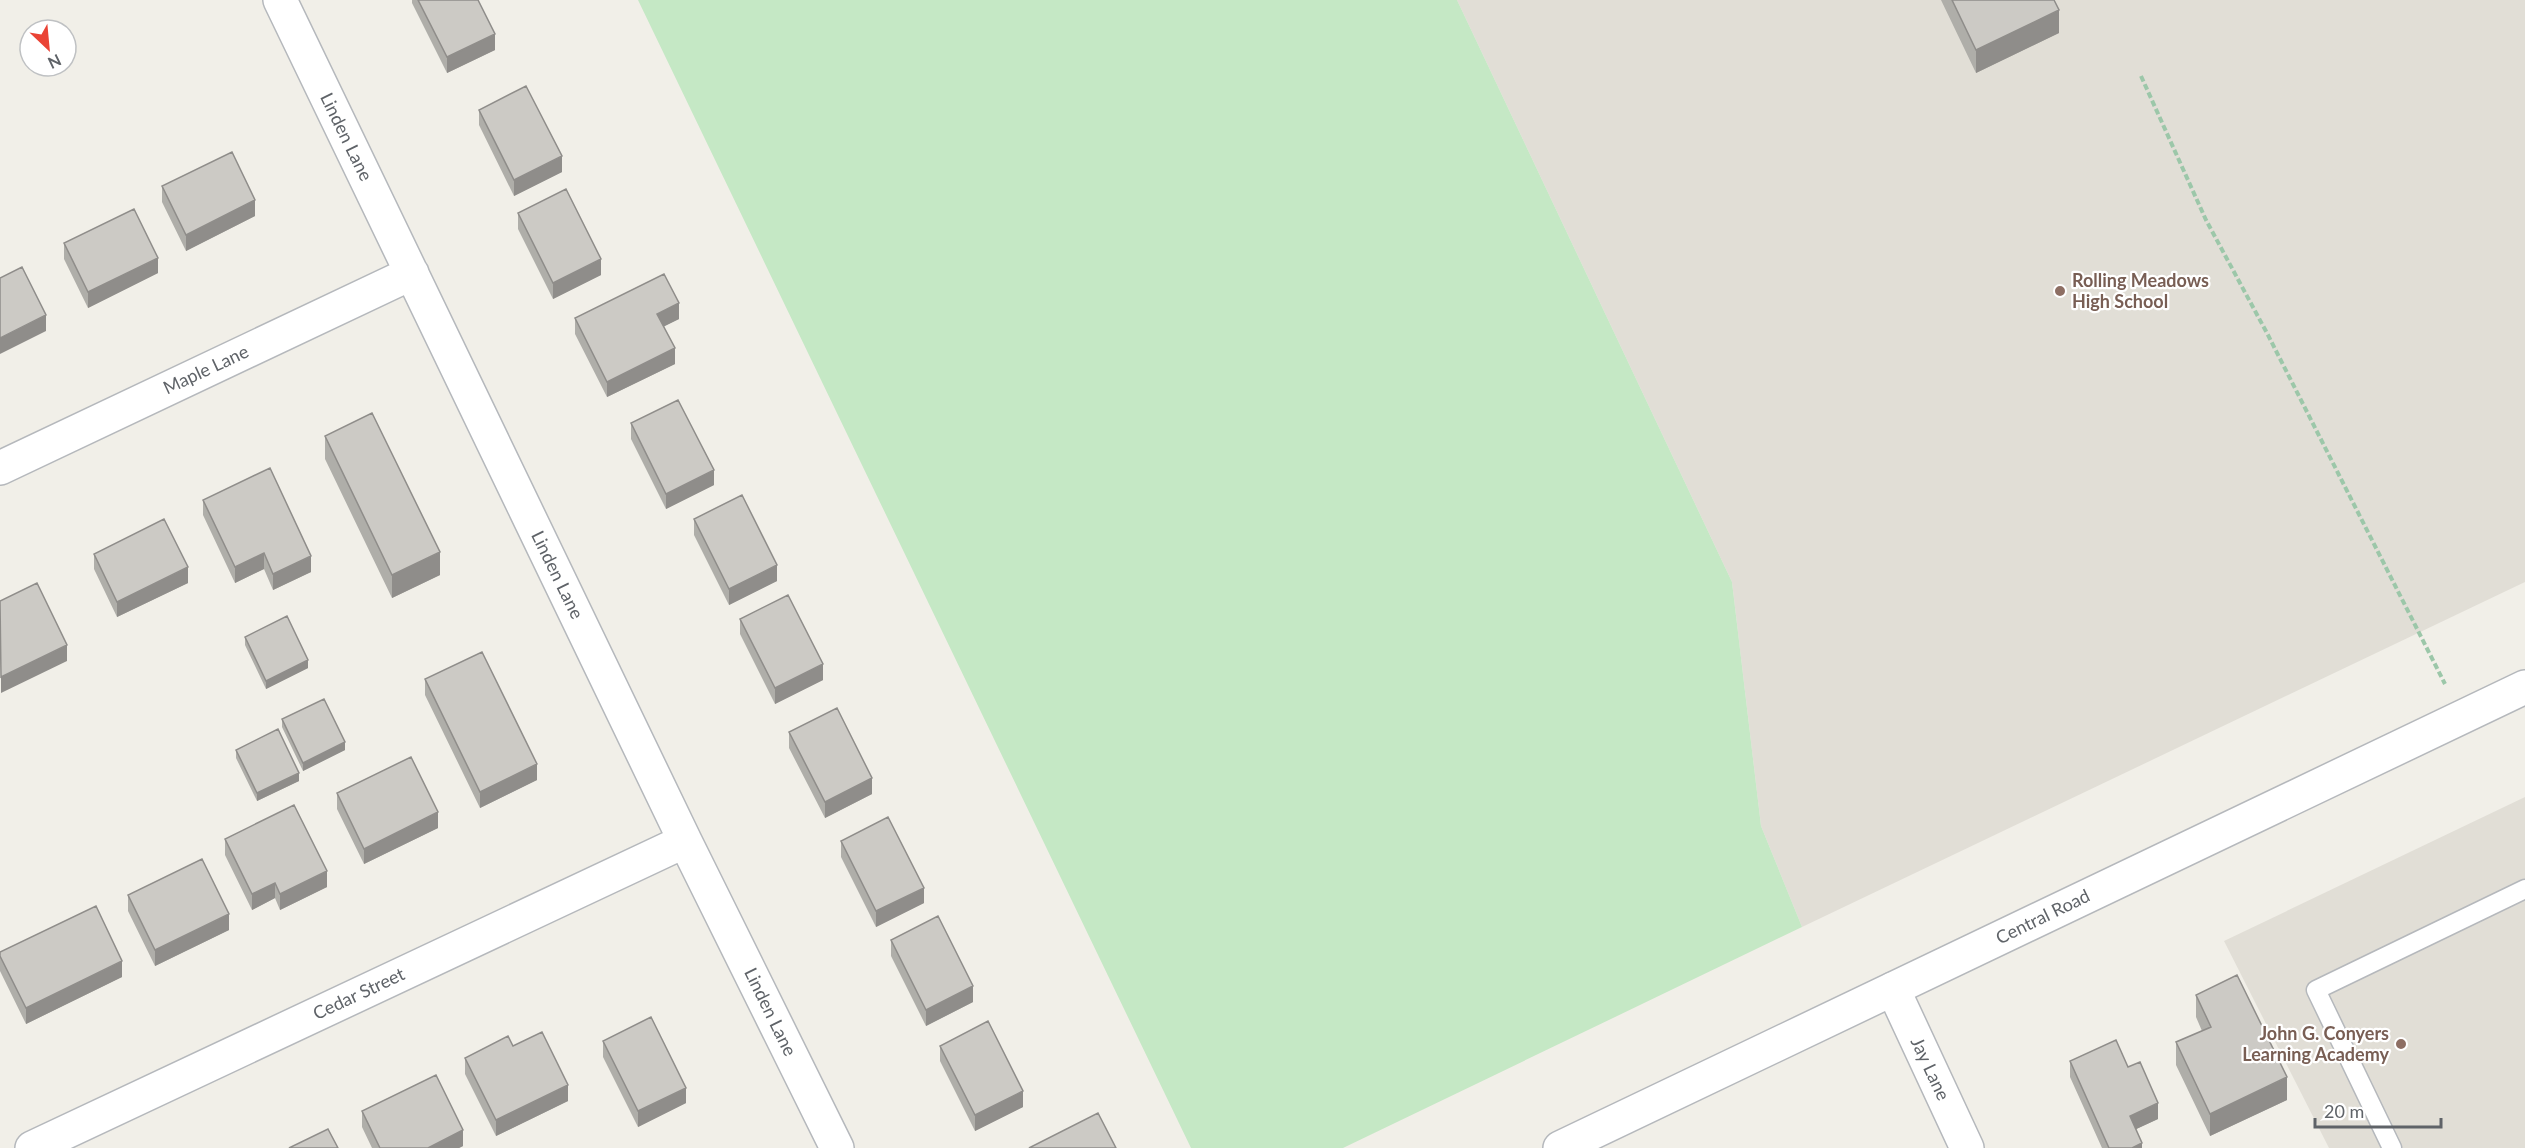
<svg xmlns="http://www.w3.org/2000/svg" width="2525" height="1148" font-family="Lato,sans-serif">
<rect width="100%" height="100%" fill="#f1efe8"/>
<path fill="#e1ded6" d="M1457 0H2525V582L1802 927 1761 826 1732 582Z
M2525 797V1148H2329L2224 941Z"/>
<path fill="#c5e8c5" d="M638 0H1457L1732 582 1761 826 1802 927 1343 1148H1191Z"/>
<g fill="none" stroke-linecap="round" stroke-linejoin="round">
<g stroke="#b5b8bc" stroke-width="21">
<path id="service" d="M2392 1148 2316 990 2525 889"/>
</g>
<g stroke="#b5b8bc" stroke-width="36">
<path id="minor" d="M280 0 685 841 837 1148
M0 468 412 273
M1893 989 1967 1148
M32 1148 685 841"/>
</g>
<g stroke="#b5b8bc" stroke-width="36">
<path id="tertiary" d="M1560 1148 2525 687"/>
</g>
<path stroke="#9cc7a9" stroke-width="4" stroke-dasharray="6 3" stroke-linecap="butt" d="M2141 76 2206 220 2268 335 2445 684"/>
<use href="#service" stroke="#fff" stroke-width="18"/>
<use href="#minor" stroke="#fff" stroke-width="33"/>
<use href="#tertiary" stroke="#fff" stroke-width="33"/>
</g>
<path fill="#afaea9" d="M412 0H478L495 50 447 73 412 3Z
M1941 0H2054L2059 33 1976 73Z
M479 110 562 172 514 196 479 125Z
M162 186 255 216 186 251 162 202Z
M518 213 601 275 553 299 518 229Z
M64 243 158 273 88 308 64 259Z
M575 318 679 319 664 326 675 364 607 397 575 334Z
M631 423 714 485 666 509 631 439Z
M325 436 440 575 392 598 325 459Z
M203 500 311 572 273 590 264 569 235 583 203 515Z
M694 519 777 581 729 605 694 535Z
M94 554 188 583 117 617 94 569Z
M740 619 823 680 775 704 740 634Z
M245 637 308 668 266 689 245 645Z
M425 679 537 780 480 808 425 695Z
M282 719 345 750 303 771 282 727Z
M789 732 872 794 825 818 789 748Z
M236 750 299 781 257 801 236 758Z
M337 793 438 828 364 864 337 809Z
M225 839 327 887 280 910 275 898 252 910 225 855Z
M841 841 924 903 876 927 841 857Z
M128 895 229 930 155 966 128 911Z
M891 940 973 1002 926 1026 891 956Z
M0 952 122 977 26 1024 0 971Z
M2196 995 2287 1100 2210 1136 2176 1065V1042L2202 1031 2196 1017Z
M603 1041 686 1103 638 1127 603 1057Z
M513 1046 568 1101 496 1136 465 1074V1058Z
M940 1046 1023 1107 975 1131 940 1061Z
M2070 1061 2128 1067 2158 1119 2136 1129 2142 1148H2102L2070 1077Z
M362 1111 463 1146 459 1148H372L362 1127Z"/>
<path fill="#8f8d8a" d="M2059 10V33L1976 73V50Z
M495 34V50L447 73V57Z
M562 156V172L514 196V180Z
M255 200V216L186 251V235Z
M158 258V273L88 308V292Z
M601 259V275L553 299V283Z
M679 303V319L657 330V314Z
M46 315V331L0 354V338Z
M675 348V364L607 397V382Z
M714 470V485L666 509V494Z
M440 552V575L392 598V575Z
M264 553V569L235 583V567Z
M311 556V572L273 590V574Z
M777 565V581L729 605V589Z
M188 567V583L117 617V602Z
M67 645V661L1 693V677Z
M308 660V668L266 689V681Z
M823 664V680L775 704V688Z
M345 742V750L303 771V763Z
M537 764V780L480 808V792Z
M299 773V781L257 801V793Z
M872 778V794L825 818V802Z
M438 812V828L364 864V849Z
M327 871V887L280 910V894Z
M275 883V898L252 910V894Z
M924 888V903L876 927V911Z
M229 914V930L155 966V950Z
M122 961V977L26 1024V1008Z
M973 986V1002L926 1026V1010Z
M2287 1077V1100L2210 1136V1114Z
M568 1085V1101L496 1136V1120Z
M686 1088V1103L638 1127V1111Z
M1023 1091V1107L975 1131V1115Z
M2158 1103V1119L2130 1132V1116Z
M463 1130V1146L459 1148H428Z
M2142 1143V1148H2132Z"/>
<path fill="#cccac5" stroke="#8f8d8a" stroke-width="1.5" d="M418 0H478L495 34 447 57Z
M1952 0H2054L2059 10 1976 50Z
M526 86 562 156 514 180 479 110Z
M232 152 255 200 186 235 162 186Z
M566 189 601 259 553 283 518 213Z
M134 209 158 258 88 292 64 243Z
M22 267 46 315 0 338V278Z
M664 274 679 303 657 314 675 348 607 382 575 318Z
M678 400 714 470 666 494 631 423Z
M372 413 440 552 392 575 325 436Z
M270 468 311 556 273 574 264 553 235 567 203 500Z
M742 495 777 565 729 589 694 519Z
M164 519 188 567 117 602 94 554Z
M37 583 67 645 1 677 0 601Z
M788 595 823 664 775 688 740 619Z
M287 616 308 660 266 681 245 637Z
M482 652 537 764 480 792 425 679Z
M324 699 345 742 303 763 282 719Z
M837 708 872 778 825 802 789 732Z
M278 729 299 773 257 793 236 750Z
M411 757 438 812 364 849 337 793Z
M294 805 327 871 280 894 275 883 252 894 225 839Z
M888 817 924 888 876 911 841 841Z
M202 859 229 914 155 950 128 895Z
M96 906 122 961 26 1008 0 956V952Z
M938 916 973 986 926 1010 891 940Z
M2237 975 2287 1077 2210 1114 2176 1042 2211 1027 2196 995Z
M651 1017 686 1088 638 1111 603 1041Z
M988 1021 1023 1091 975 1115 940 1046Z
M542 1032 568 1085 496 1120 465 1058 508 1036 513 1046Z
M2116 1040 2128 1067 2140 1062 2158 1103 2130 1116 2142 1143 2132 1148H2109L2070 1061Z
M436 1075 463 1130 428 1148H380L362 1111Z
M1098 1113 1116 1148H1029Z
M328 1129 338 1148H289Z"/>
<g fill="#8d6e63" stroke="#fff" stroke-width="2">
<circle cx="2060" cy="291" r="6"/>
<circle cx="2401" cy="1044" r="6"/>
</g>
<g text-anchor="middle" stroke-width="4.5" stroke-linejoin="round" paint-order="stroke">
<g font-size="18" fill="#5f6368" stroke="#fff">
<text transform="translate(346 137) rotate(64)" y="6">Linden Lane</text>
<text transform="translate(206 370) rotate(-25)" y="6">Maple Lane</text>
<text transform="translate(557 575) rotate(64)" y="6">Linden Lane</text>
<text transform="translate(2043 917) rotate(-26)" y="6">Central Road</text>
<text transform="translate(359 994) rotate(-25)" y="6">Cedar Street</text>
<text transform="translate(770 1012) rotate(64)" y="6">Linden Lane</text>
<text transform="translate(1930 1069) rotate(65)" y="6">Jay Lane</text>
</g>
<g font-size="18" font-weight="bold" fill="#785e54" stroke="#fff" text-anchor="start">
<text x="2072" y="287">Rolling Meadows<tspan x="2072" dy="21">High School</tspan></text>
<text x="2389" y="1040" text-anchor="end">John G. Conyers<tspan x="2389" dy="21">Learning Academy</tspan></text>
</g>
</g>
<g transform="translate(48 48) rotate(154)"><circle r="28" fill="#ffffff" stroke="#bfc1c3" stroke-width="1.5"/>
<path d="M0-4.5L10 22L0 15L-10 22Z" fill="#ea4335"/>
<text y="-9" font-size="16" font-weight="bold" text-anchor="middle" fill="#5f6368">N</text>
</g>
<path d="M2315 1118v9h126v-9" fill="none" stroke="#5f6368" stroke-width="3"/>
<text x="2324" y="1118" font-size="18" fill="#5f6368" stroke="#ffffff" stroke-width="4.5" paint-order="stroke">20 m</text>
</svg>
